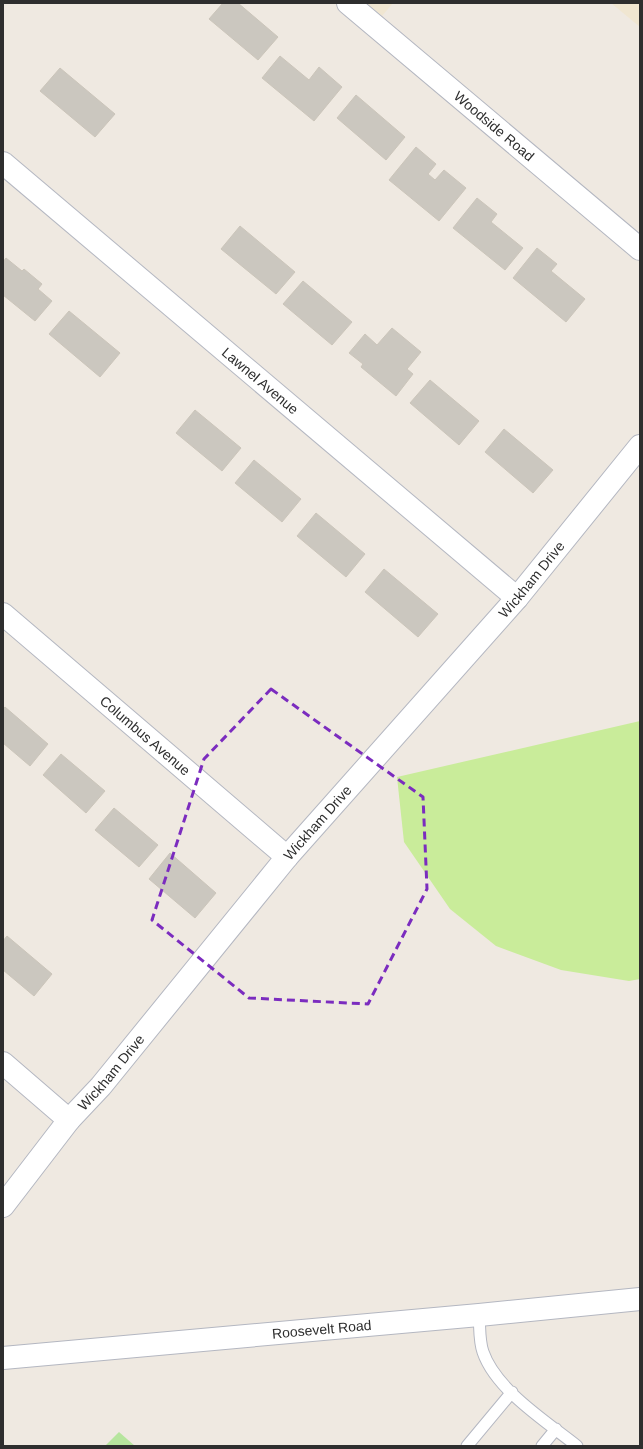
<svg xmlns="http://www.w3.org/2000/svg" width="643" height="1449" font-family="Arial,sans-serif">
<rect width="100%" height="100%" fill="#efe9e1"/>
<path fill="#f0e6d1" d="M366 3H393L382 16Z
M611 3H640V27Z"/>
<path fill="#b6e59e" d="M119 1432 135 1446H105Z"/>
<path fill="#c9ec9a" d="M640 721V979L629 981 561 970 496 946 450 909 404 842 397 777Z"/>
<path fill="#cbc7bf" stroke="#cbc5ba" d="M223 3H238L278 37 258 60 209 19Z
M280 56 309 80 319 67 342 87 314 121 262 78Z
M60 68 115 114 95 137 40 91Z
M356 95 405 137 386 160 337 118Z
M416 147 436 164 428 174 435 180 444 170 466 188 439 221 389 180Z
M477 198 497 214 491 222 523 248 505 270 453 228Z
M240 226 295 272 276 294 221 249Z
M537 248 557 264 551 271 585 299 566 322 513 278Z
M6 258 22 271 24 269 42 284 38 289 52 301 35 321 3 295V262Z
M303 281 352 322 332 345 283 304Z
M69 311 120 353 100 377 49 334Z
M392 328 421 352 407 369 413 374 396 396 361 367 363 364 349 353 365 334 377 345Z
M430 380 479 421 459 445 410 403Z
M195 410 241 448 222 471 176 433Z
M504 429 553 470 533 493 485 452Z
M254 460 301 499 282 522 235 483Z
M316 513 365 554 346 577 297 536Z
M384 569 438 614 418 637 365 592Z
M5 707 48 744 30 766 3 743V709Z
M61 754 105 791 86 813 43 775Z
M114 808 158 845 139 867 95 830Z
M170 853 216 893 195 918 149 879Z
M7 936 52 974 34 996 3 970V941Z"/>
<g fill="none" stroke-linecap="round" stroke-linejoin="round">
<g stroke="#b4b7c1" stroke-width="13">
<path id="lane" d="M479 1315C480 1327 479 1341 483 1352 496 1390 547 1422 577 1446
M467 1446 512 1392
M542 1446 556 1429"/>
</g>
<g stroke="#b4b7c1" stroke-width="24">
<g id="street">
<path id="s1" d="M348 3 640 249"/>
<path id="s2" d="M3 163 517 598"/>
<path id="s3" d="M3 614 287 857"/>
<path d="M3 1063 69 1120"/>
<path id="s4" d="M3 1206 69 1120 101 1086 287 857 517 598 640 446"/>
</g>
</g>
<g stroke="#b4b7c1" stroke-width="24">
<g id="secondary">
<path id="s5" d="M3 1358 479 1315 640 1299"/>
</g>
</g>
<use href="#lane" stroke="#fff" stroke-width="11"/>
<use href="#street" stroke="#fff" stroke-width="22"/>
<use href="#secondary" stroke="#fff" stroke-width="22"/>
</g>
<path fill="none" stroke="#7b2cbf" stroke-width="3" stroke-dasharray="8 5" stroke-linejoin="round" d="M271 689 423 797 427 889 368 1004 249 998 152 920 204 759Z"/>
<g text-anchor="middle" stroke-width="3.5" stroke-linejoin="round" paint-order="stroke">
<g font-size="14" fill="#2e2e2e" stroke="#fff">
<text dy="5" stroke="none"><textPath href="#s1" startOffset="191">Woodside Road</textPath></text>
<text dy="5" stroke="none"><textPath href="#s2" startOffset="337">Lawnel Avenue</textPath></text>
<text dy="5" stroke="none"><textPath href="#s4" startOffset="820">Wickham Drive</textPath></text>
<text dy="5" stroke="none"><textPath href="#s3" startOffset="187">Columbus Avenue</textPath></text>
<text dy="5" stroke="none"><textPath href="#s4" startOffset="496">Wickham Drive</textPath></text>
<text dy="5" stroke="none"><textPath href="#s4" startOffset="172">Wickham Drive</textPath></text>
<text dy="5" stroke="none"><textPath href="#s5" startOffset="320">Roosevelt Road</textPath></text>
</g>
</g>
<rect width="643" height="1449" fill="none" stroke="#2e2e2e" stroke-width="8"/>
</svg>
